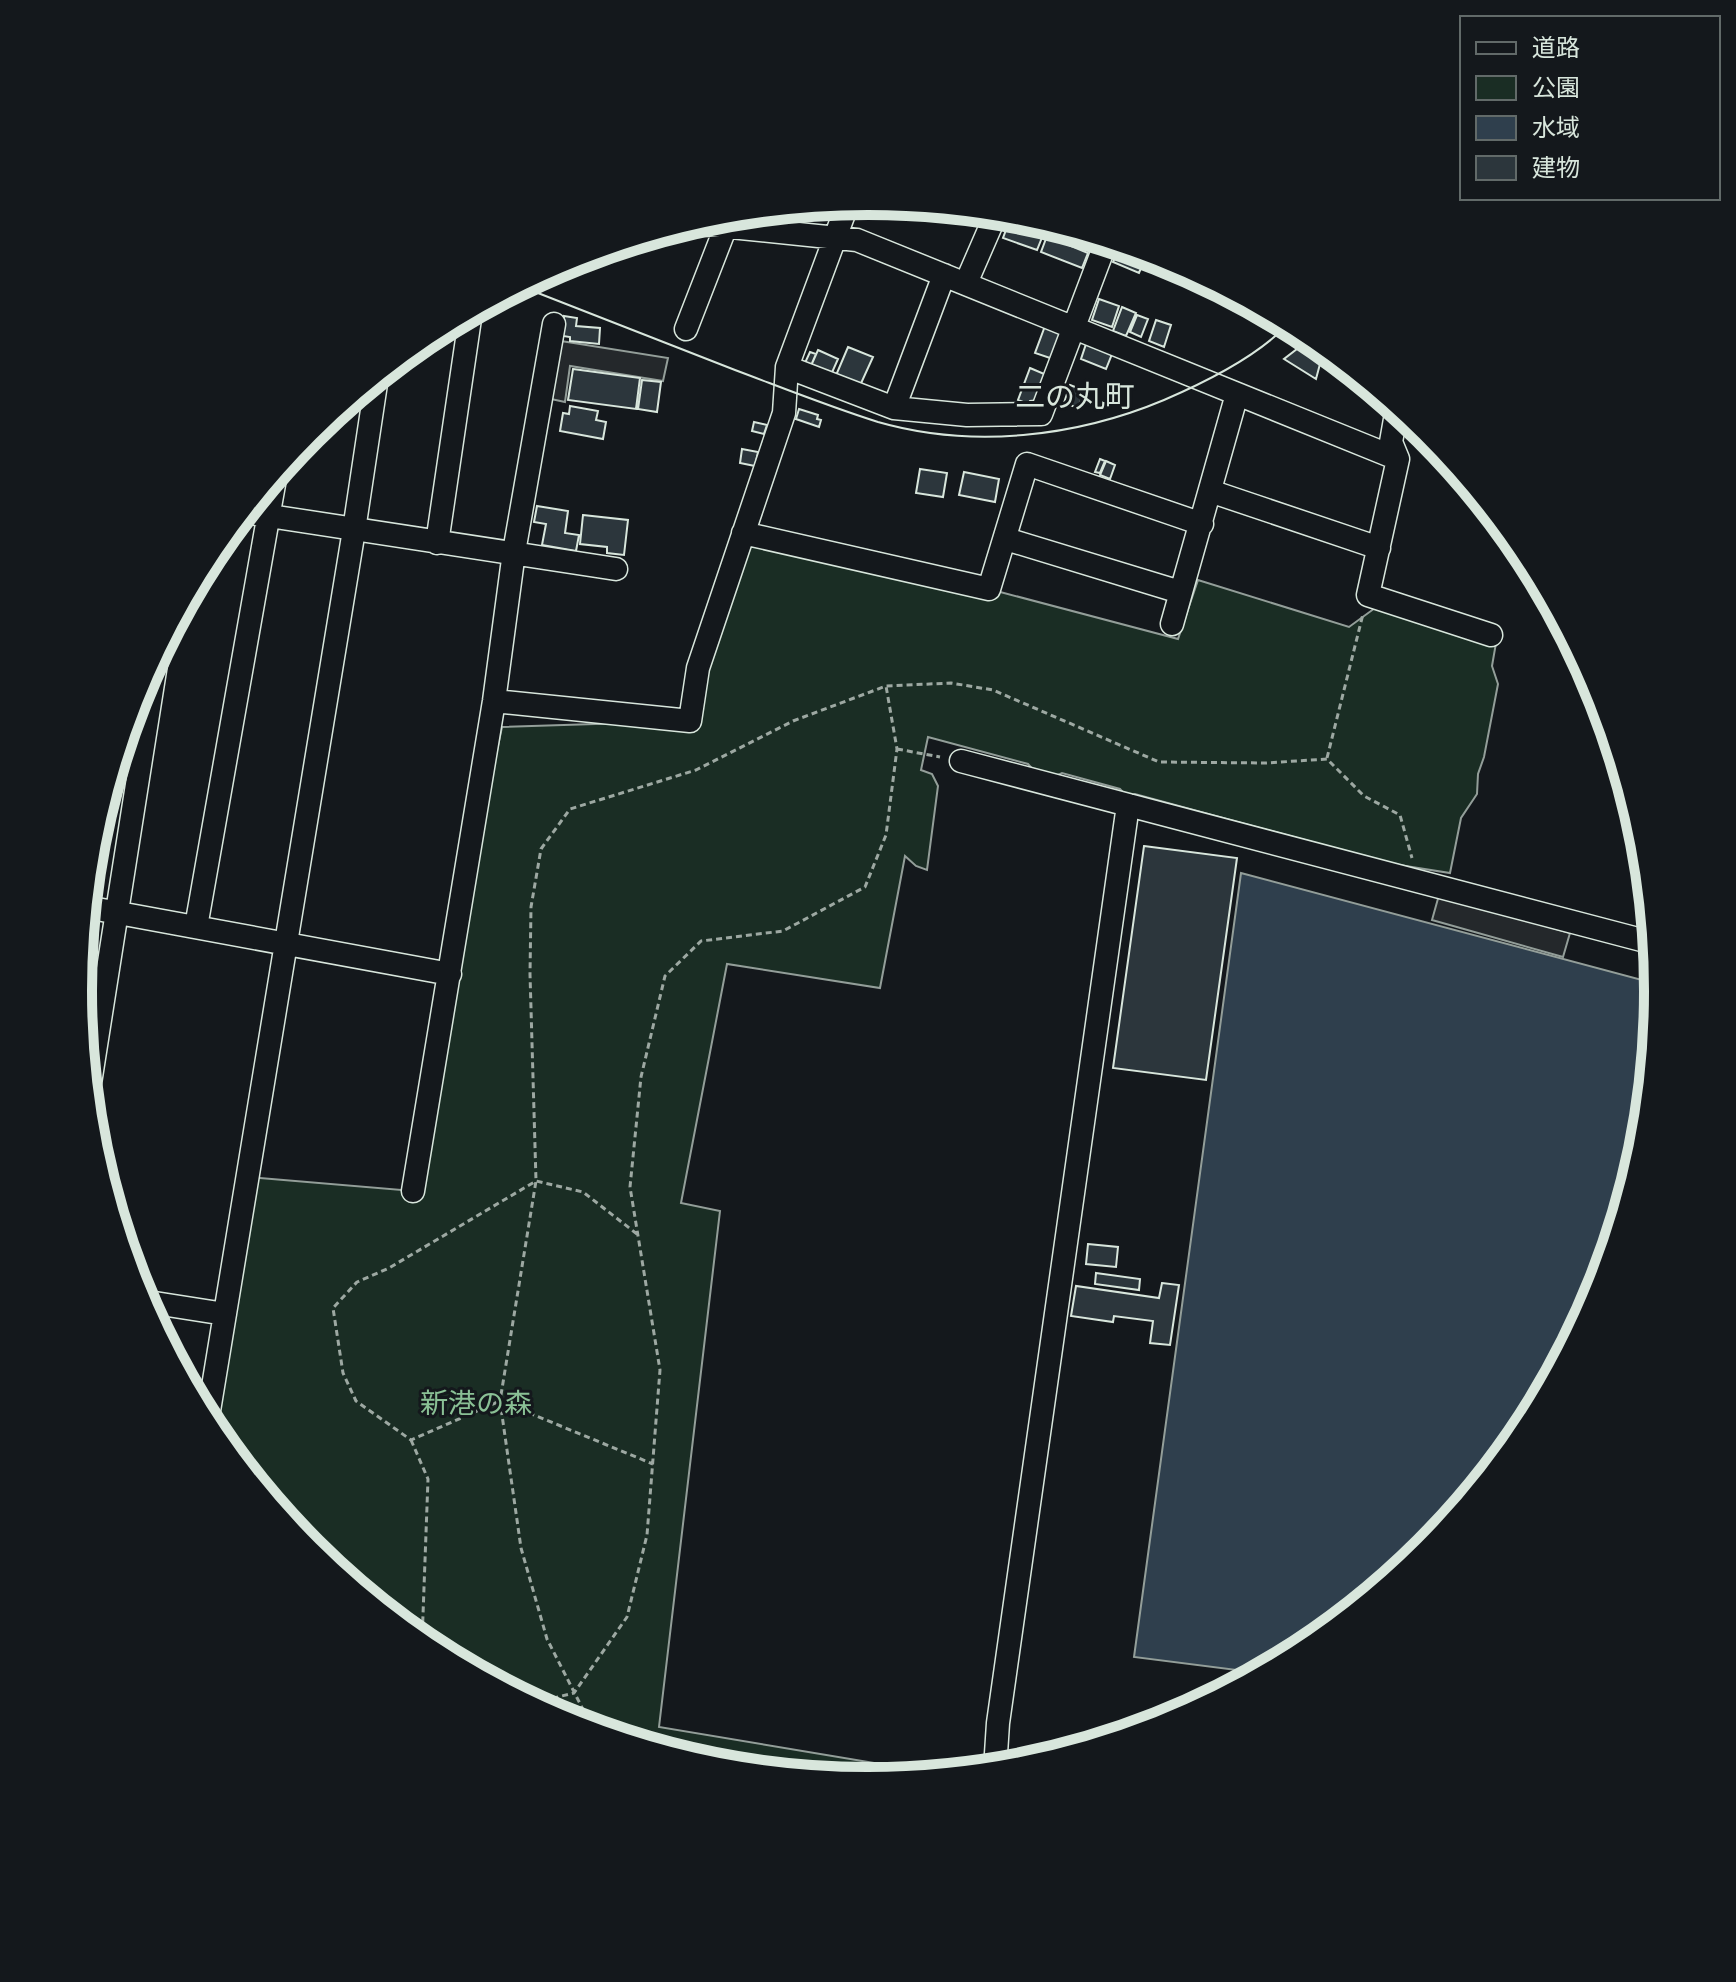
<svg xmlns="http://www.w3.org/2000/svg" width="1736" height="1982" font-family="'Open Sans','Noto Sans JP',sans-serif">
<rect width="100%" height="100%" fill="#14181c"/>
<path fill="#1a2d24" stroke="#939e99" stroke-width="2" d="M743 533 989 589 1178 639 1198 580 1349 627 1375 608 1496 643 1492 666 1498 684 1484 757 1478 774 1477 794 1461 818 1450 873 1393 864 1135 794 1127 797 1120 789 1062 773 1056 776 1036 773 1028 764 928 737 921 770 932 774 938 786 927 870 916 866 905 856 880 988 727 964 681 1203 720 1211 659 1727 940 1774 868 1781 713 1766 565 1721 429 1648 309 1549 211 1430 249 1177 413 1191 450 974 502 727 690 721Z"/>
<path fill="#24282b" stroke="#939e99" stroke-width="2" d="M561 341 668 358 663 381 570 366 565 402 551 399Z
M1439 895 1570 933 1563 957 1432 920Z"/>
<path fill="#2f3f4d" stroke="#939e99" stroke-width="2" d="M1241 873 1657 984 1658 991 1643 1146 1598 1294 1525 1430 1426 1550 1307 1648 1260 1673 1134 1657Z"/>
<path fill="#2c363c" stroke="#d8e6dc" stroke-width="2" d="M1012 215 1046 223 1042 233 1010 220Z
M1009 222 1043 235 1037 250 1003 238Z
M1051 225 1083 235 1081 242 1072 241 1071 245 1047 235Z
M1047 236 1088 253 1082 268 1041 252Z
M1120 246 1147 254 1139 273 1113 262Z
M1164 259 1189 271 1183 285 1157 274Z
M1099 299 1119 306 1112 327 1092 320Z
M1122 307 1136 313 1126 336 1113 331Z
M1137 315 1148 319 1141 337 1130 332Z
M564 316 577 318 576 326 600 328 599 344 570 341V337L563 336Z
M1156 320 1171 325 1164 347 1149 341Z
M1045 326 1063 333 1053 359 1035 353Z
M1310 339 1324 349 1316 379 1284 359Z
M1086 344 1112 354 1106 369 1081 359Z
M848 347 873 357 858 390 834 380Z
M818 350 838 359 830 377 810 368Z
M810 352 816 354 810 368 804 365Z
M1030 368 1049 376 1040 400 1030 401 1028 404 1018 400Z
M573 369 640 378 636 409 568 400Z
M642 380 661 382 657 412 638 409Z
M1070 385 1088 392 1085 403 1080 402 1078 408 1064 403Z
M570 406 598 411 596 420 606 422 603 439 560 431 563 413 569 414Z
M799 409 818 415 817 419 821 420 819 427 796 419Z
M754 422 767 425 764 434 752 431Z
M742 449 758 452 755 466 740 463Z
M1100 459 1105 461 1100 473 1095 472Z
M1106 461 1115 465 1110 479 1100 475Z
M920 469 947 473 943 497 916 493Z
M964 472 999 479 995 502 959 495Z
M537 506 568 511 565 533 579 535 576 551 542 545 546 524 534 522Z
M583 515 628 520 624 555 607 553V547L580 544Z
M1144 846 1237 858 1206 1080 1113 1068Z
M1088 1244 1118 1247 1116 1267 1086 1264Z
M1096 1273 1140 1279 1139 1290 1095 1284Z
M1162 1283 1179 1285 1170 1345 1150 1343 1153 1321 1114 1316 1113 1322 1071 1316 1076 1286 1159 1298Z"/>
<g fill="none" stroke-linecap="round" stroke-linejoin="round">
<g stroke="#d8e6dc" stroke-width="25">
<path id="minor" d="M691 223 857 240 1398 459
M966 283 996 214
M686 329 730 216
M787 367 894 408 967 415 1041 414 1106 242
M894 408 944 275
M1397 408 1391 442 1398 459 1368 595 1491 635
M1210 491 1379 548
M244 512 616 569
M743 533 989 589 1027 464 1202 524
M1006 539 1180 592
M437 543 471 312
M1172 624 1237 394
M494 701 690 721 698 668 784 413 787 367 848 203
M961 761 1653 943
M86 907 450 974
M196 927 276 473
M88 1096 158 651
M413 1191 494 701 514 552 554 324
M142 1301 225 1314
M207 1423 354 530 377 377
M995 1769 998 1723 1128 805"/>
</g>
<path stroke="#9da8a2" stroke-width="3" stroke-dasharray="6 4" stroke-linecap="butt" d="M897 749 940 757
M1327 758 1363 614
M637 1234 583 1192 536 1181 389 1268 357 1282 333 1308 343 1373 356 1401 411 1440 500 1401 653 1464
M411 1440 428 1479 422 1642
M533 1703 574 1693 627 1617 647 1535 660 1370 630 1187 641 1077 665 976 701 941 783 931 865 887 886 835 897 749 886 686
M593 1729 547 1639 521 1548 500 1401 536 1181 530 974 531 907 541 849 570 809 696 770 793 721 886 686 951 683 993 690 1159 762 1266 763 1327 759 1364 796 1400 815 1412 858
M737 1768 757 1759 793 1774"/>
<use href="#minor" stroke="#14181c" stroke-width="22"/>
<path stroke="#d8e6dc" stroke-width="2" d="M520 286C591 314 663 342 735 370 783 388 830 407 878 422 972 449 1076 437 1164 400 1206 382 1257 357 1288 324"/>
</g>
<g text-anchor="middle" stroke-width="6" stroke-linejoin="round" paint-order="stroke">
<g font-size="28" fill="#8ac095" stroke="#14181c">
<text x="476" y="1413">新港の森</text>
</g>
<g font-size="30" fill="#d8e6dc" stroke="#14181c">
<text x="1075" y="407">二の丸町</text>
</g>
</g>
<path d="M0 0H1736V1982H0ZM92 991a776 776 0 1 1 1552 0a776 776 0 1 1-1552 0Z" fill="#14181c" fill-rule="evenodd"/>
<path fill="none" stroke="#d8e6dc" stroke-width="10" d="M92 991a776 776 0 1 1 1552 0a776 776 0 1 1-1552 0Z"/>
<rect x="1460" y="16" width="260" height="184" fill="#14181c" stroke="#626a69" stroke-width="2"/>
<rect x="1476" y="42" width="40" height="12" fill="#14181c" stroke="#626a69" stroke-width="2"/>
<text x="1532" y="56" font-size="24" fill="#d8e6dc">道路</text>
<rect x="1476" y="76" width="40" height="24" fill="#1a2d24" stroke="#626a69" stroke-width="2"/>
<text x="1532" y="96" font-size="24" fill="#d8e6dc">公園</text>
<rect x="1476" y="116" width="40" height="24" fill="#2f3f4d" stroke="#626a69" stroke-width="2"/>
<text x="1532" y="136" font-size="24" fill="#d8e6dc">水域</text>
<rect x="1476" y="156" width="40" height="24" fill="#2c363c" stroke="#626a69" stroke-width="2"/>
<text x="1532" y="176" font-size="24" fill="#d8e6dc">建物</text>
</svg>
